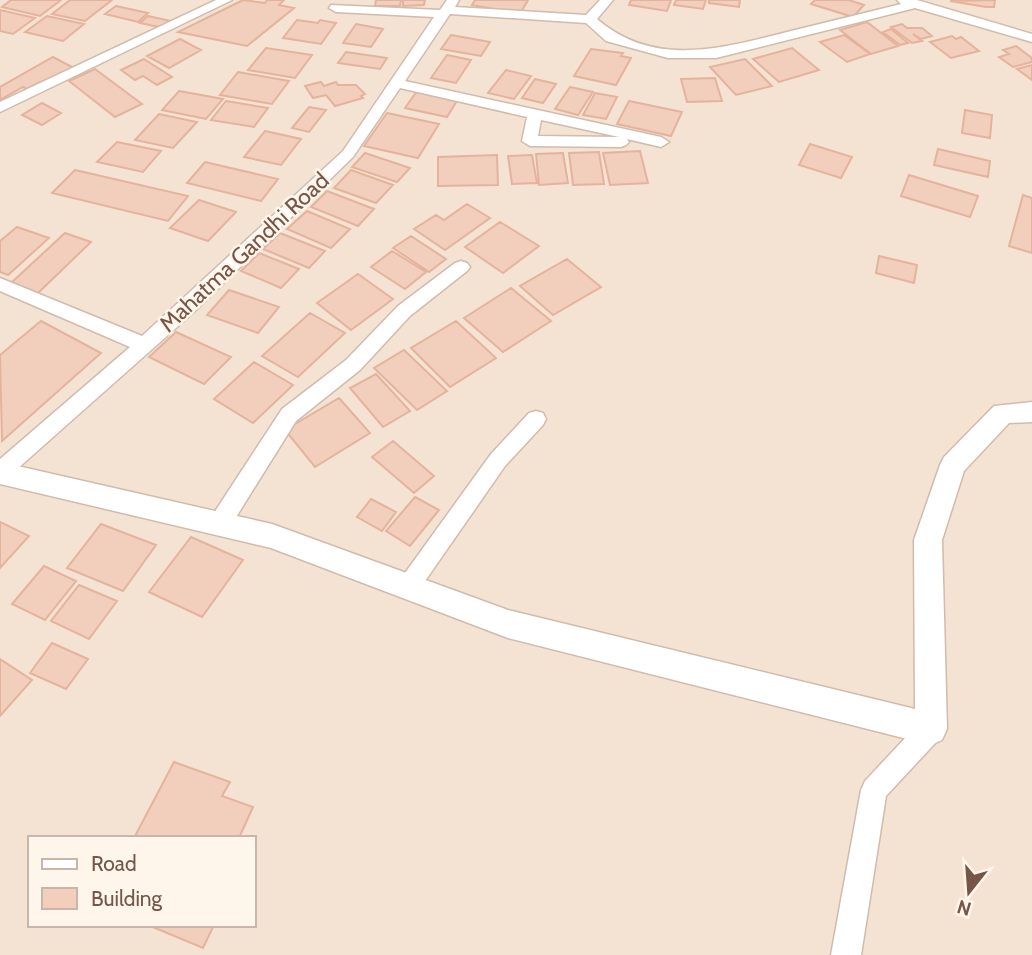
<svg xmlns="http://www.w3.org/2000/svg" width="1032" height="955" font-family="Cabin,sans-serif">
<rect width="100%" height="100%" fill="#fdf2e4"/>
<path fill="#f4e3d3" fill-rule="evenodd" d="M0 0H1032V955H0ZM30 838H254V925H30Z"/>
<path fill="#f2cebc" stroke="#e5b39c" stroke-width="2" d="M11 0H61L40 16 2 7Z
M70 0H112L85 21 52 14Z
M243 0 265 3 267 0H284L279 5 294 8 247 46 178 32Z
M376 0H401L400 6H375Z
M403 0H425L424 5 403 6Z
M475 0H528L520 14 472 5Z
M631 0H671L667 11 629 5Z
M676 0H706L703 9 674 5Z
M709 0H740L739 7 709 3Z
M815 0H849L864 5 853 17 811 4Z
M995 0 994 7H986L950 1Z
M116 6 148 13 138 22 105 14Z
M0 10 35 18 13 34 0 31Z
M47 16 84 24 63 41 25 32Z
M148 16 171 21 163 28 140 23Z
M297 20 318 23 320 20 336 23 321 44 283 38Z
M867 22 898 46 871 54 840 30Z
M356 24 383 29 371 47 343 43Z
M902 24 907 28H922L932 36 921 39 913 34 922 41 912 43 891 27Z
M891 29 908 43 900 45 883 32Z
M451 35 490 42 481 56 441 49Z
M844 35 870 54 847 62 820 42Z
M952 36 956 39 961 37 979 51 951 58 930 42Z
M180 39 201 50 169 68 147 56Z
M1016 46 1032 58V62L1013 67 999 57 1009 54 1003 50Z
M266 48 312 55 295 78 248 70Z
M792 48 819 70 779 82 753 59Z
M591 49 623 53 621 56 631 58 616 85 574 76Z
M346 52 387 58 380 69 338 63Z
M447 55 471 60 456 83 431 78Z
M53 57 74 68 45 84 40 82 27 89 23 87 0 100V87Z
M144 59 172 77 157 85 143 76 135 80 121 70Z
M745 59 772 86 736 95 710 67Z
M1032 65V80L1017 69Z
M95 69 142 104 115 117 69 81Z
M506 70 531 76 514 99 488 93Z
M238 72 289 81 272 104 220 95Z
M715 78 722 101 687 102 681 79Z
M535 79 556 84 543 103 522 98Z
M321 82 324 86 336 82 338 85H356L365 94 361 96 363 98 335 106 326 95 313 98 305 86Z
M570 87 593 92 578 115 555 109Z
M179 91 223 99 206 119 162 110Z
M417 91 458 99 447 117 405 108Z
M595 93 617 97 606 119 583 115Z
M226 101 268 108 254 127 211 120Z
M629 101 682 112 671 136 617 124Z
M42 103 61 113 42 125 22 115Z
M309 107 326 110 309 132 292 128Z
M965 110 992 115 990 138 962 133Z
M387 113 439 124 418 158 364 146Z
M159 114 197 122 173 148 135 140Z
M265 131 301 139 281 165 244 157Z
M117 142 161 151 143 172 97 162Z
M810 144 852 157 841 178 799 165Z
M938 149 990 161 988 177 934 165Z
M640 151 648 183 610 185 603 153Z
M599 152 604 184 573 185 569 153Z
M365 153 410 168 397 182 352 167Z
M563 153 568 183 539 185 536 154Z
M497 155 498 185 438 186V157Z
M532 155 537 183 512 184 508 156Z
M205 162 278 179 261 201 187 183Z
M75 170 188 196 168 221 52 193Z
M351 170 393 185 376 203 334 188Z
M909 175 978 196 970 217 901 196Z
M327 191 374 209 358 226 311 207Z
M1023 195 1032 198V253L1009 246Z
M199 200 236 212 208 241 170 228Z
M467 204 490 218 445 250 414 229 436 215 444 220Z
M307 211 350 229 331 248 287 229Z
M500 222 539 246 503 273 465 247Z
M17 227 49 238 8 275 0 272V241Z
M65 233 91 242 38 293 11 283Z
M280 233 325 251 309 268 263 249Z
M411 236 446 259 429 272 393 248Z
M392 251 426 272 405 289 371 267Z
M259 253 299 269 281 288 241 271Z
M879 256 917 265 914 283 876 273Z
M567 259 601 287 553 315 520 286Z
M358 274 393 299 351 330 317 303Z
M511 288 551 321 503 352 464 318Z
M229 290 279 307 258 333 207 315Z
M310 313 345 333 298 377 262 356Z
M41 321 101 353 2 441 0 355Z
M456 321 496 358 450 387 411 348Z
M176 332 231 357 204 384 149 357Z
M404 350 447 391 417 410 374 368Z
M254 362 293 385 253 423 214 399Z
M376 374 410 411 383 427 350 388Z
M339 398 370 433 315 467 285 430Z
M393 441 434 476 414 493 372 457Z
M415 497 439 510 410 546 386 531Z
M371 499 396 512 382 531 357 517Z
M0 522 29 536 0 568Z
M101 524 156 545 123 591 67 568Z
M191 537 243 560 202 617 149 592Z
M44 566 76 581 45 620 12 604Z
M79 585 117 601 89 639 51 621Z
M52 643 88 659 66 689 30 673Z
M0 659 32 680 0 716Z
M174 762 230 782 222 796 253 807 239 838H134Z
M148 925H214L203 948Z"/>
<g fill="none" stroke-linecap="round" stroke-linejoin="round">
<g stroke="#d0bbad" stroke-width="3">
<path id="minor" d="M216 0H232L0 112V102Z
M447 0H459L455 7 586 15 600 0H613L597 19C655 69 724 48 791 31 828 22 865 13 901 4L897 0H917L1032 34V42L915 8 716 58H668L606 41 586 23 450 14 405 81 661 137 669 142 661 147 627 139 629 142 626 145 621 147 530 146 522 141 527 117 400 88 353 157 194 312 7 478 0 481V459L130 347 0 291V278L142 336 343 151 434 17 336 12 329 8 331 5 440 10ZM541 120 619 137 538 136Z
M461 261 467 263 470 267 467 271 410 316 360 370 296 421 228 530 220 533 212 530 209 523 212 516 282 409 346 360 398 306 455 263Z
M536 411 543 413 546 419 543 425 505 466 416 594 408 598 400 594 397 587 400 580 491 454 529 413Z
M931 716 940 720 944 729 940 738 886 796 861 955H831L861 790 865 781 922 720Z"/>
</g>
<g stroke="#d0bbad" stroke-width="3">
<path id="tertiary" d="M1032 402V422L1009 423 964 471 942 540 947 729 942 740 931 745 508 638 271 548 0 484V462L272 524 508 610 915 709 914 540 940 465 944 457 994 406Z"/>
</g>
<use href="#minor" fill="#fff" fill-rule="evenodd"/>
<use href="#tertiary" fill="#fff" fill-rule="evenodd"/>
</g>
<g text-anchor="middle" stroke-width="5" stroke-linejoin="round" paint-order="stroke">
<g font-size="23" fill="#765649" stroke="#fff6eb">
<text transform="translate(244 252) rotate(-43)" y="8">Mahatma Gandhi Road</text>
</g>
</g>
<rect x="28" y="836" width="228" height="91" fill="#fff6eb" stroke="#c8b6aa" stroke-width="2"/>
<rect x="42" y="859" width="35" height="10" fill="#ffffff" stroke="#c8b6aa" stroke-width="2"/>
<text x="91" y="871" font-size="21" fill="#765649">Road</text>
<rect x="42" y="888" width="35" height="21" fill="#f2cebc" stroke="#c8b6aa" stroke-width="2"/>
<text x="91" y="906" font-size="21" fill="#765649">Building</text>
<g transform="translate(969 892) rotate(197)" stroke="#fff6eb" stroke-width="5" paint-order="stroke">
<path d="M0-5L12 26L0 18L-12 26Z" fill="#765649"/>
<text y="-10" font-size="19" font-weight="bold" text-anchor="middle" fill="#765649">N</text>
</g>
</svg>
